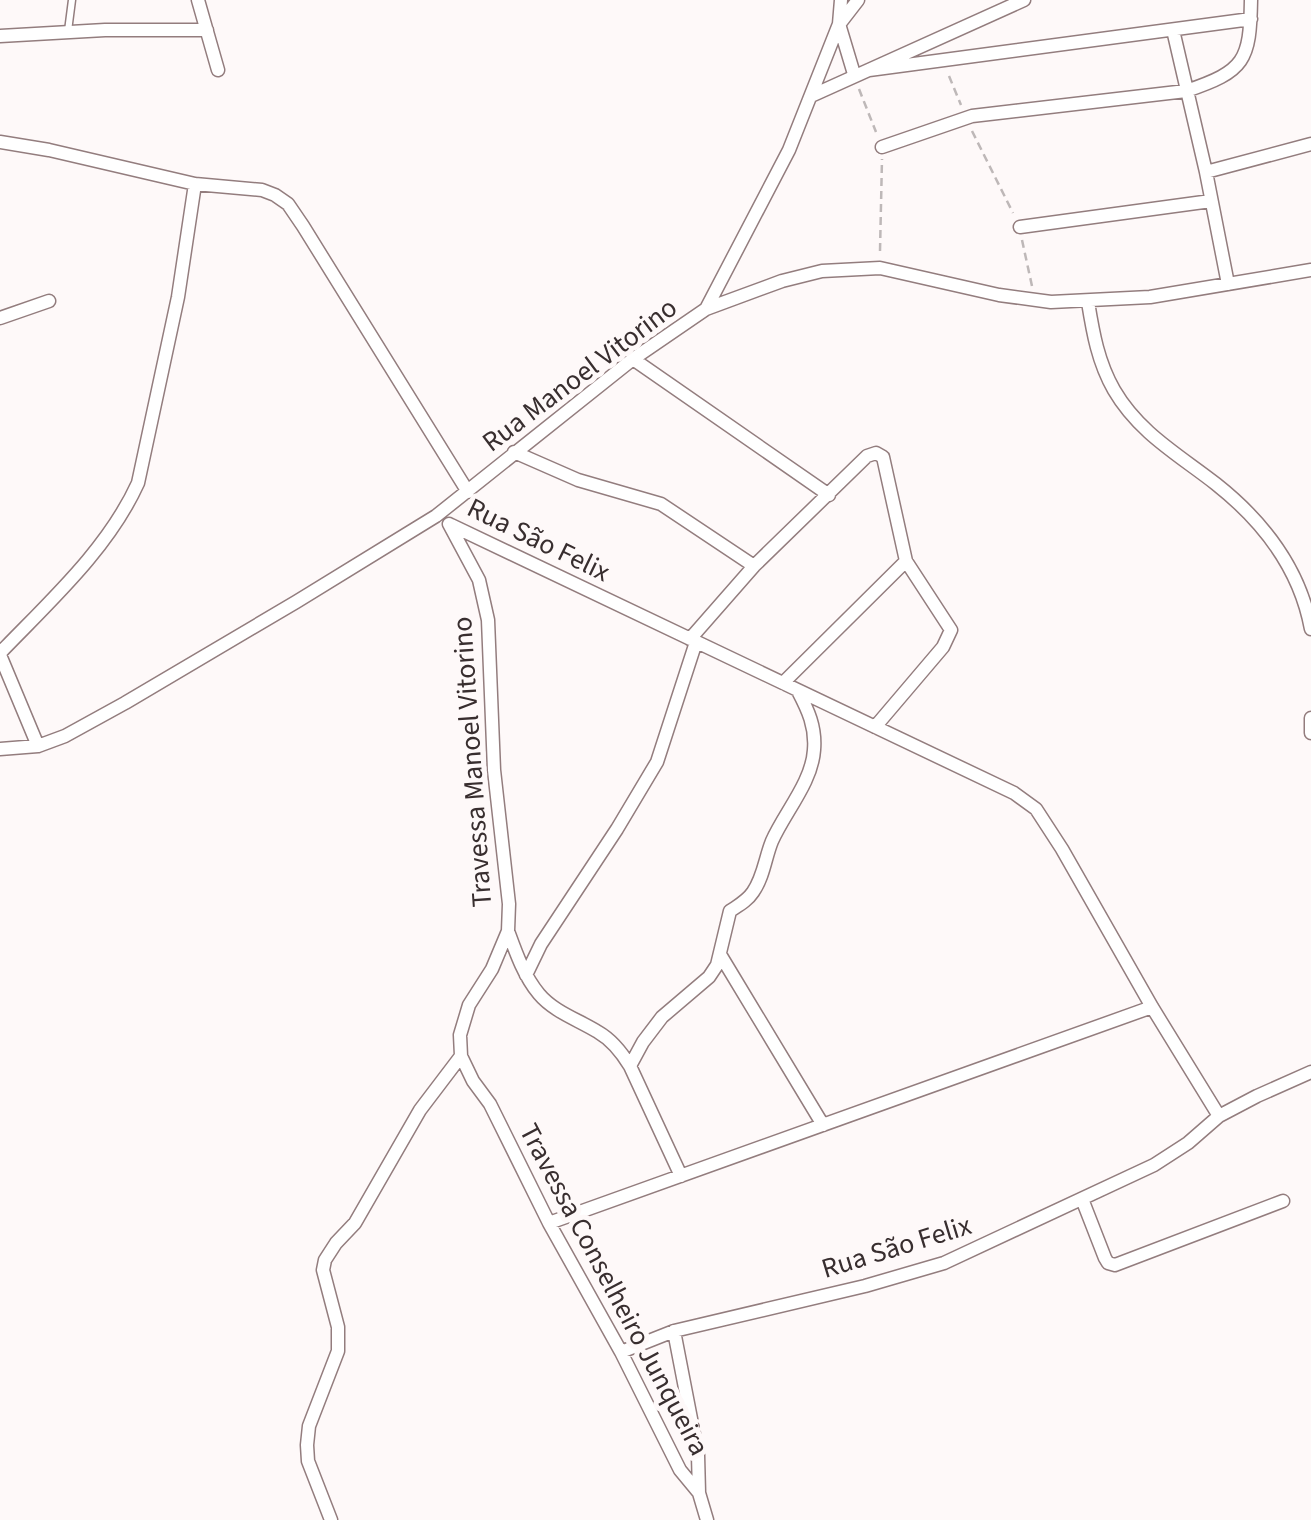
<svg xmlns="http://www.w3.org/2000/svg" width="1311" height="1520" font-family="'Source Sans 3',sans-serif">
<rect width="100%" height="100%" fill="#fef9f9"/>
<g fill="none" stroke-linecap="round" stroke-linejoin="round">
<g stroke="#937d7e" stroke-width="9">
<path id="lane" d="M68 31 72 0"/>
</g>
<g stroke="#937d7e" stroke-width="15">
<path id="street" d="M198 0 218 70
M841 22 858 0
M839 24 854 74
M1173 30 1206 172 1228 284
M0 36 105 30H207
M869 70 1251 19
M811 96 1024 0
M0 142 49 150 195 184 262 190 275 195 288 204 303 226 468 492
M882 147 972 116 1186 91C1245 71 1250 61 1251 0
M1206 172 1311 144
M1020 227 1211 201
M1088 302C1093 333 1098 362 1114 390 1139 433 1179 455 1216 484 1264 522 1300 569 1311 629
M706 309 789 150 839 24 841 0
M0 318 49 301
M633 359 829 495
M514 452 578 480 661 504 754 566
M449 524 479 580 488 620 494 770 509 904 508 931 492 969 469 1005 460 1035 461 1056 473 1081 490 1104 549 1223 621 1352 680 1470 699 1493 707 1520
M451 525 1014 793 1036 809 1062 849 1152 1007 1219 1116
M690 639 754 566 867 456 876 453 883 457 906 561 951 630 943 647 875 727
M0 653C50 601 108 549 138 483L178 297 195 184
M0 655 38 746
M783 683 906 561
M1311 718V733
M0 749 38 746 65 736 125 703 296 602 436 516 633 359 706 309 782 281 822 271 880 268 999 295 1051 302 1150 297 1311 270
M508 931C516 953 524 976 539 994 554 1012 579 1020 598 1032 612 1040 622 1053 630 1066L681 1176
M721 956 823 1125
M526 975 541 944 617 829 657 762 696 642
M630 1066 643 1042 662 1017 709 977 717 965 730 911C739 905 747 901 753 892 764 876 765 858 772 841 785 812 812 782 814 750 816 727 808 710 798 691
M1082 1199 1105 1258 1108 1263 1115 1265 1283 1201
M549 1223 1152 1007
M674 1331 698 1455 699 1493
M621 1352 674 1331 865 1286 944 1263 1154 1165 1188 1143 1219 1116 1257 1096 1311 1072
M331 1520 308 1461 307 1445 309 1426 338 1351V1327L323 1270 325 1260 336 1243 355 1223 420 1110 461 1056"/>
</g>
<path stroke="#beb8b8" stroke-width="2.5" stroke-dasharray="8 5" stroke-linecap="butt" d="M949 76 961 105
M859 89 876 132
M972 131 1013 213
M1022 240 1032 286
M880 251 882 159"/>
<use href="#lane" stroke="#fff" stroke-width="6"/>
<use href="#street" stroke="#fff" stroke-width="12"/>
</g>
<g text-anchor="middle" stroke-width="10" stroke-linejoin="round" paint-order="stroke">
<g font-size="28" fill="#382e2f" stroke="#fef9f9">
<text transform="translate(579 374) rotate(-37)" y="10">Rua Manoel Vitorino</text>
<text transform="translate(539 539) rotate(26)" y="10">Rua São Felix</text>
<text transform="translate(471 762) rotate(-94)" y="10">Travessa Manoel Vitorino</text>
<text transform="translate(896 1246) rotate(-17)" y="10">Rua São Felix</text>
<text transform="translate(615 1289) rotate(62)" y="10">Travessa Conselheiro Junqueira</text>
</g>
</g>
</svg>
